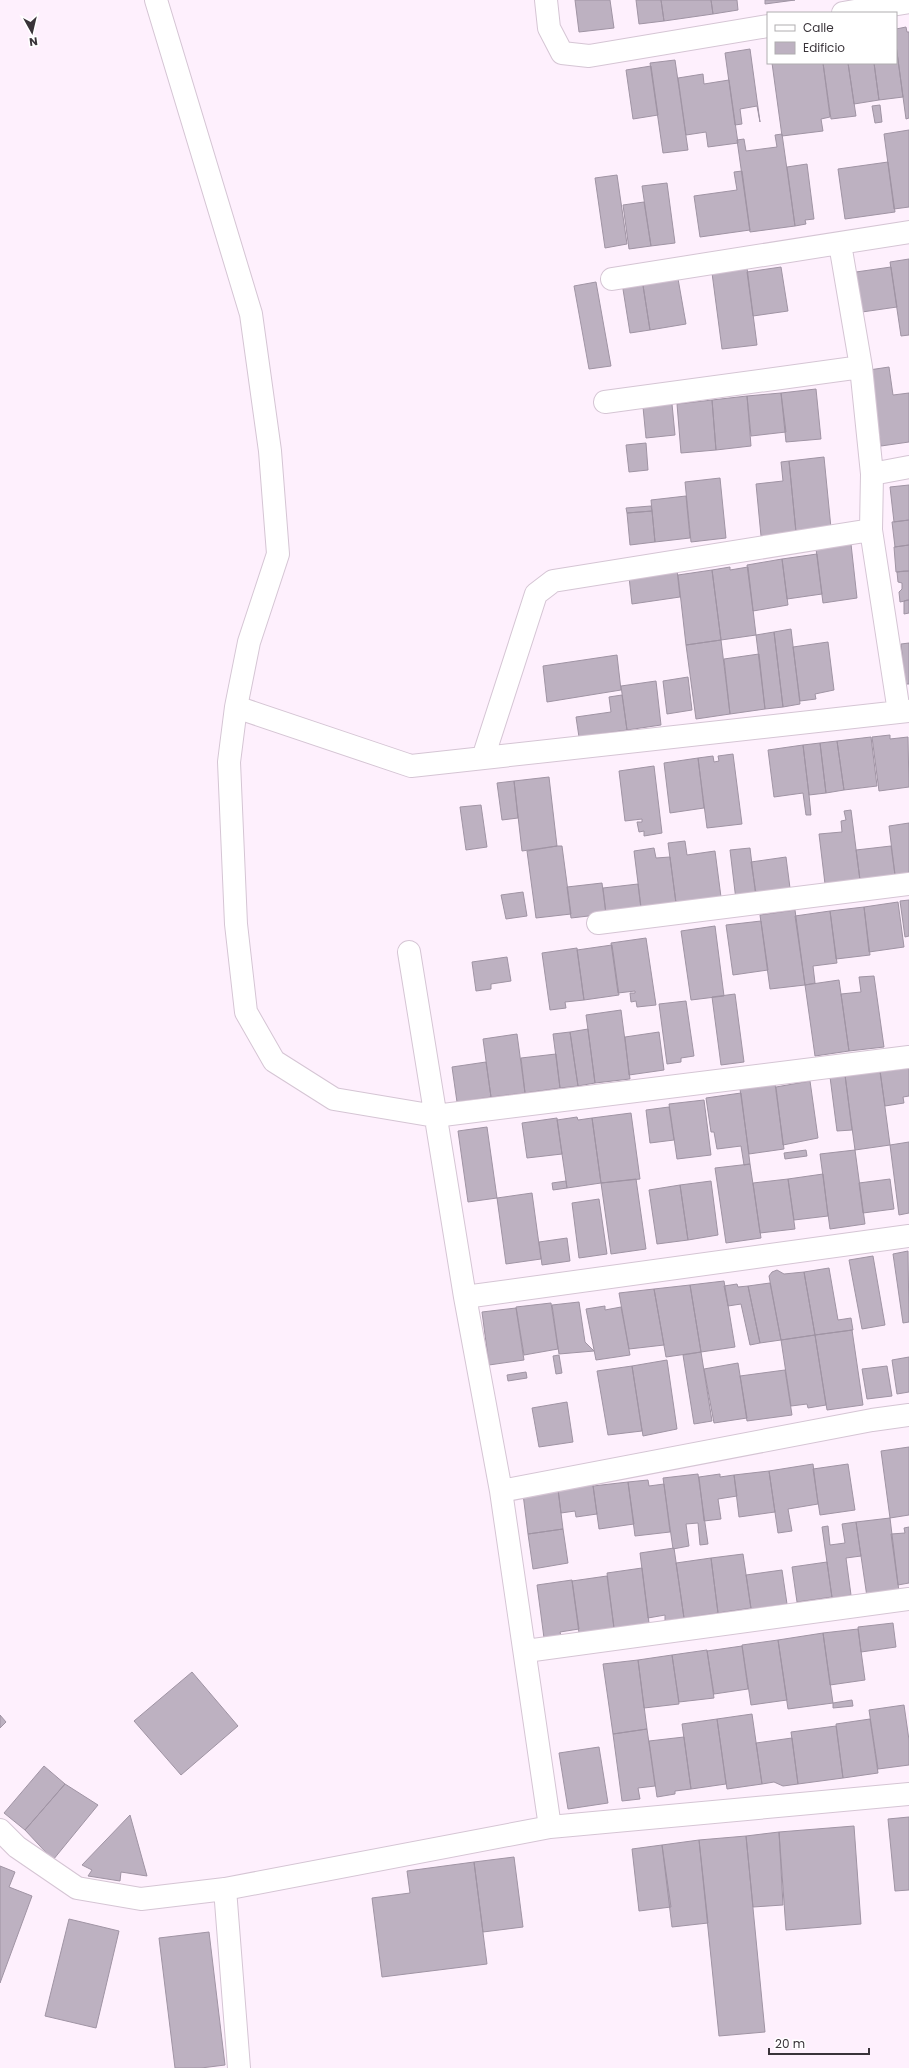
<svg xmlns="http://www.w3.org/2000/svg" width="909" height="2068" font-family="Poppins,sans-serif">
<rect width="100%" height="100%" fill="#fef0fd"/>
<path fill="#bdb1c1" stroke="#a094a4" d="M575 0H610L614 28 579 32Z
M636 0H661L664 21 639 24Z
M661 0H711L713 14 664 21Z
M711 0H737L738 10 713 14Z
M765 0H795L765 4Z
M906 27 907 32H909V118L906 119 896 45V29Z
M896 45 903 97 879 100 874 63H896Z
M750 49 760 122 757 106 740 109 742 124 735 125 725 53Z
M675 60 688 150 663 153 650 63Z
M772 63H823L830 117 821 119 823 131 782 136Z
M823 63H848L856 116 831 119Z
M848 63H874L879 100 854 104Z
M651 66 658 115 633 119 626 70Z
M703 74 704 84 729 80 738 143 708 147 706 132 686 135 678 78Z
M880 105 882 122 875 123 872 106Z
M909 130V207L894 209 884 134Z
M782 134 795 226 750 232 737 140 744 139 746 151 777 147 775 135Z
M888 162 895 212 845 219 838 169Z
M807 164 814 219 805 220 806 224 795 226 787 167Z
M742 171 750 230 700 237 694 196 737 190 734 172Z
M617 175 627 244 605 248 595 178Z
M667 183 675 243 651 246 642 186Z
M644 202 651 246 629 249 623 205Z
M909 259V335L901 336 890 262Z
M781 267 788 311 753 316 747 272Z
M891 267 897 307 862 312 856 272Z
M747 268 757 345 722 349 712 273Z
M677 273 686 324 650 330 642 279Z
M642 279 650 330 630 333 622 283Z
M596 282 611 366 589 369 574 286Z
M889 367 893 395 909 393V442L881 446 869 370Z
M816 389 821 439 786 442 781 393Z
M781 393 786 432 751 436 747 396Z
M747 396 751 446 716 450 712 400Z
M712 400 716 450 681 453 677 404Z
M672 404 675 435 646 438 643 407Z
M646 443 648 470 629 472 626 445Z
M824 457 831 528 796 532 789 461Z
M789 461 796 532 761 536 756 484 783 481 781 462Z
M720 478 726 538 691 542 685 482Z
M909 485V520L894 522 890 487Z
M686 496 690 538 655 542 651 500Z
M651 506 652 511 627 513 626 508Z
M652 511 655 542 630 545 627 513Z
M909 520V545L895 547 892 522Z
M851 544 857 598 823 603 816 549Z
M909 545V571L896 572 894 547Z
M817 554 822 594 787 599 782 559Z
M782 559 788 605 753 611 747 565Z
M730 567V570L748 567 756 635 721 640 712 570Z
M677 570 680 597 632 604 629 577Z
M712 570 721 640 686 645 678 575Z
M904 571H909V600L900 602 899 592 902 589V583L898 582 897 572Z
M907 600H909V613L904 614V601Z
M791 629 800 704 783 707 774 632Z
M774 632 783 707 765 709 756 635Z
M721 640 730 714 696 719 686 645Z
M828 642 834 690 815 694 816 699 800 701 793 647Z
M909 643V684H905L901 644Z
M759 654 765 709 730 714 724 659Z
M617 655 621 690 547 702 543 666Z
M688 677 692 710 667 714 663 681Z
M656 681 661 725 627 730 621 686Z
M622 695 627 730 579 737 576 717 611 712 609 697Z
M890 735V739L908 737 909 787 879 791 872 737Z
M871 737 877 786 844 790 837 741Z
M837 741 844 790 826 793 820 743Z
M820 743 826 793 809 795 803 745Z
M803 745 809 795 811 815H806L803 793 774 797 768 750Z
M733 754 742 824 707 828 698 758 713 756 714 762 719 761 718 756Z
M698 758 704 808 670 813 664 763Z
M654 766 662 833 644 836V831L639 832 637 822H642V819L625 821 619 771Z
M549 777 557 846 522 851 514 781Z
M514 781 518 818 502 820 497 783Z
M481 805 487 847 466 850 460 807Z
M851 810 860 880 825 884 819 834 842 832 841 821 846 820 844 811Z
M909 823V874L895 875 889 826Z
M685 841 687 855 715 851 721 897 676 903 668 843Z
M557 846H562L571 914 536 918 527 851Z
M891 846 895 875 860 880 856 850Z
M654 848 656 858 670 857 676 903 641 907 634 851Z
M750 848 756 898 736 900 730 850Z
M786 857 790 888 756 893 751 862Z
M602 883 606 914 571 918 567 887Z
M638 884 641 909 606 914 603 888Z
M523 892 527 916 506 919 501 895Z
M909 900V936L905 937 900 901Z
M898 902 904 947 869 952 864 907Z
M864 907 870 955 836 959 830 911Z
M795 910 805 985 770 989 760 915Z
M830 911 837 963 813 966 815 983 805 985 795 916Z
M761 921 768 970 733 975 726 925Z
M715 926 724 996 691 1000 681 931Z
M646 938 656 1005 637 1007 636 1001 631 1002 630 993H635V991L618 993 611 943Z
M612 945 619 995 584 1000 577 950Z
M577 948 584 1000 565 1002 566 1008 550 1010 542 953Z
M507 957 511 981 491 984V989L476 991 472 962Z
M874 976 884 1047 849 1051 841 994 861 992 859 977Z
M839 980 849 1051 815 1056 805 985Z
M735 994 744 1062 721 1065 712 997Z
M686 1001 694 1056 681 1058V1062L667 1064 659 1004Z
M621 1010 630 1079 595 1083 586 1015Z
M588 1029 595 1083 578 1086 570 1032Z
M570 1032 578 1086 560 1088 553 1034Z
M659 1032 664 1070 629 1075 625 1037Z
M517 1034 525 1093 491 1097 483 1039Z
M556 1054 560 1088 525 1093 521 1058Z
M486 1062 491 1097 457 1102 452 1067Z
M909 1068V1096L903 1097 904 1103 885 1106 880 1072Z
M880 1070 890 1145 855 1150 845 1075Z
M845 1075 852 1130 837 1131 830 1077Z
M810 1081 818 1138 783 1145 776 1087Z
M775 1084 784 1149 749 1154 740 1089Z
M741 1093 750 1164 744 1165 741 1146 717 1149 714 1132H711L706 1098Z
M704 1100 711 1155 677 1159 669 1104Z
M669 1107 674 1140 650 1143 646 1110Z
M631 1113 640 1179 601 1183 592 1118Z
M577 1117 578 1120 592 1118 601 1183 567 1188 557 1120Z
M557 1118 562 1154 527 1158 522 1123Z
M487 1127 497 1198 468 1202 458 1131Z
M909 1142V1213L899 1215 890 1145Z
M806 1150 807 1156 785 1159 784 1153Z
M855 1150 865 1224 830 1229 820 1154Z
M750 1164 761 1238 726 1243 715 1168Z
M823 1174 828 1216 794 1220 788 1179Z
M636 1179 646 1249 611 1254 601 1183Z
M788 1179 795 1229 760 1233 753 1183Z
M890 1179 894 1209 863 1213 859 1183Z
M566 1181 567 1188 553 1190 552 1183Z
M711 1181 718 1235 688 1240 680 1185Z
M680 1185 688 1240 657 1244 649 1190Z
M532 1193 541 1259 506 1264 497 1198Z
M599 1199 607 1254 579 1258 572 1203Z
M567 1238 570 1261 542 1265 539 1242Z
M908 1251 909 1322 903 1323 893 1254Z
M873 1256 885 1325 862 1329 849 1260Z
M829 1268 838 1320 851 1318 853 1330 815 1335 804 1272Z
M777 1270 784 1274 804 1272 815 1335 781 1340 769 1276 772 1272Z
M724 1281 735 1347 701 1352 690 1285Z
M770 1283 781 1340 760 1343 748 1286Z
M737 1284 738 1287 748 1286 760 1343 750 1345 741 1304 728 1306 724 1286Z
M690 1285 701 1352 666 1357 654 1289Z
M654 1289 664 1345 629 1349 619 1293Z
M579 1302 585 1342 594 1351 559 1354 552 1305Z
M551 1303 558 1349 524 1355 516 1307Z
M605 1306V1310L621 1307 630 1355 596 1360 586 1309Z
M516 1308 524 1360 489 1365 482 1312Z
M852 1330 863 1405 827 1410 815 1335Z
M815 1335 826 1405 808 1408 807 1404 791 1406 781 1340Z
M701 1352 712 1421 694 1424 683 1355Z
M559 1355 562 1373 556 1374 553 1356Z
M909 1357V1392L897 1394 892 1360Z
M667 1360 677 1429 643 1436 632 1366Z
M738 1363 747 1418 714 1423 704 1369Z
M632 1366 642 1431 608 1435 597 1371Z
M887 1366 892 1396 867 1399 862 1369Z
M785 1370 792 1415 747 1421 740 1376Z
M526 1372 527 1378 508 1381 507 1375Z
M567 1402 573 1442 539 1447 532 1408Z
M909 1447V1515L890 1518 881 1451Z
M813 1464 818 1504 788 1509 792 1531 778 1533 769 1471Z
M848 1464 855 1510 820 1515 813 1469Z
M769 1471 775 1512 739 1517 734 1475Z
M698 1474 708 1544 700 1545 698 1523 686 1524 689 1546 673 1549 663 1478Z
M720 1474V1477L734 1475 737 1496 718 1499 721 1519 704 1521 699 1477Z
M648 1480 649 1486 664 1484 670 1532 635 1536 628 1482Z
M628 1482 634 1524 599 1529 593 1486Z
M593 1485 597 1514 576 1517 575 1511 561 1513 558 1490Z
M558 1489 563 1529 528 1534 523 1494Z
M890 1518 899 1592 867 1597 856 1522Z
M856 1522 861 1556 846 1558 851 1595 832 1598 822 1527 828 1526 830 1545 845 1543 842 1524Z
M909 1527V1583L898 1585 891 1534 905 1533 904 1528Z
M563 1529 568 1563 533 1569 528 1534Z
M674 1548 684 1618 665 1621V1615L648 1618 640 1553Z
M743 1554 751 1608 718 1613 711 1558Z
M711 1558 718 1613 684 1618 676 1563Z
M827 1562 832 1597 797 1602 792 1567Z
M642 1568 649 1623 614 1628 607 1573Z
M782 1570 787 1604 751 1609 746 1575Z
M607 1576 614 1628 579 1633 572 1581Z
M572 1580 579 1629 560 1632 561 1636 544 1638 537 1585Z
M893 1623 896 1647 861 1652 858 1627Z
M858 1629 865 1680 830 1685 823 1633Z
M823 1633 833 1703 788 1709 778 1640Z
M778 1640 787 1700 751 1705 742 1645Z
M742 1646 748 1689 714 1694 707 1651Z
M707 1650 714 1698 679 1702 672 1655Z
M672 1655 679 1704 644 1708 638 1660Z
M638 1660 647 1729 613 1734 603 1664Z
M192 1672 238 1726 181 1775 134 1721Z
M852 1700 853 1706 833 1708V1703Z
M904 1705 909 1740V1765L878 1769 869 1710Z
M752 1714 762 1784 727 1789 717 1719Z
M0 1715 6 1722 0 1728Z
M717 1719 726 1784 691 1789 682 1724Z
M870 1719 878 1773 843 1778 836 1724Z
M836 1726 843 1778 798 1784 791 1732Z
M647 1729 655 1786 638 1788 640 1799 622 1801 613 1734Z
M684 1737 691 1789 675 1791V1794L657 1797 649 1741Z
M792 1738 798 1784 783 1786 774 1782 762 1784 756 1743Z
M599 1747 608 1803 568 1809 559 1753Z
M44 1766 65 1784 25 1830 4 1813Z
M65 1784 98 1805 53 1860 25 1830Z
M130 1815 147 1876 121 1872 120 1881 88 1876 92 1870 82 1865Z
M909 1817V1890L895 1891 888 1819Z
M854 1826 861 1924 786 1930 779 1832Z
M779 1832 783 1905 753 1907 746 1836Z
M746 1836 765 2032 719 2036 699 1840Z
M699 1840 708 1923 672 1927 662 1845Z
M662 1845 671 1907 639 1911 632 1849Z
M514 1857 523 1927 483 1932 474 1862Z
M474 1862 487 1964 382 1977 372 1898 410 1893 407 1871Z
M0 1866 15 1872 9 1887 32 1896 0 1983Z
M69 1919 119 1931 96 2028 45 2016Z
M209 1932 225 2065 201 2068H175L159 1938Z"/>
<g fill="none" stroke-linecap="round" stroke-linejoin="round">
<g stroke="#d5c5d4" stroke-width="24">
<path id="minor" d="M156 0 251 314 270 451 278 554 249 642 236 707 229 762 236 924 246 1012 274 1061 334 1099 435 1116 909 1057
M546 0 549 28 562 53 589 56 768 26
M843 13 909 2
M840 244 861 367 872 474 871 530 899 712
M612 279 909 232
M605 402 861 367
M872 474 909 467
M236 707 411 766 909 711
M483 758 536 594 553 581 871 530
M598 923 909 884
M409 952 465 1297 501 1491 550 1827
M465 1297 909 1236
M501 1491 872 1420 909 1415
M526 1651 909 1599
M0 1830 17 1847 77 1888 141 1899 225 1889 550 1827 909 1794
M225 1889 239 2068"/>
</g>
<use href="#minor" stroke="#fff" stroke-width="22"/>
</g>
<rect x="767" y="12" width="130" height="52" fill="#ffffff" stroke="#b0adb0"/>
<rect x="775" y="25" width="20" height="6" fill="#ffffff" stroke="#b0adb0"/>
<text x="803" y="32" font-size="12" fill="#393339">Calle</text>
<rect x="775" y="42" width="20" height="12" fill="#bdb1c1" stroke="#b0adb0"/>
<text x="803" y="52" font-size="12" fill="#393339">Edificio</text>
<g transform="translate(32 32) rotate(172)" stroke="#ffffff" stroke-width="3" paint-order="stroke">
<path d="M0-3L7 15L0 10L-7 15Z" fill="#393339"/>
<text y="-6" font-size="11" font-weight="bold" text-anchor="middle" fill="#393339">N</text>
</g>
<path d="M769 2048v6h100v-6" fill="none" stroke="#393339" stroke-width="2"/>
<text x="775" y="2048" font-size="12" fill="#393339" stroke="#ffffff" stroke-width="3" paint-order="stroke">20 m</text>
</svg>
